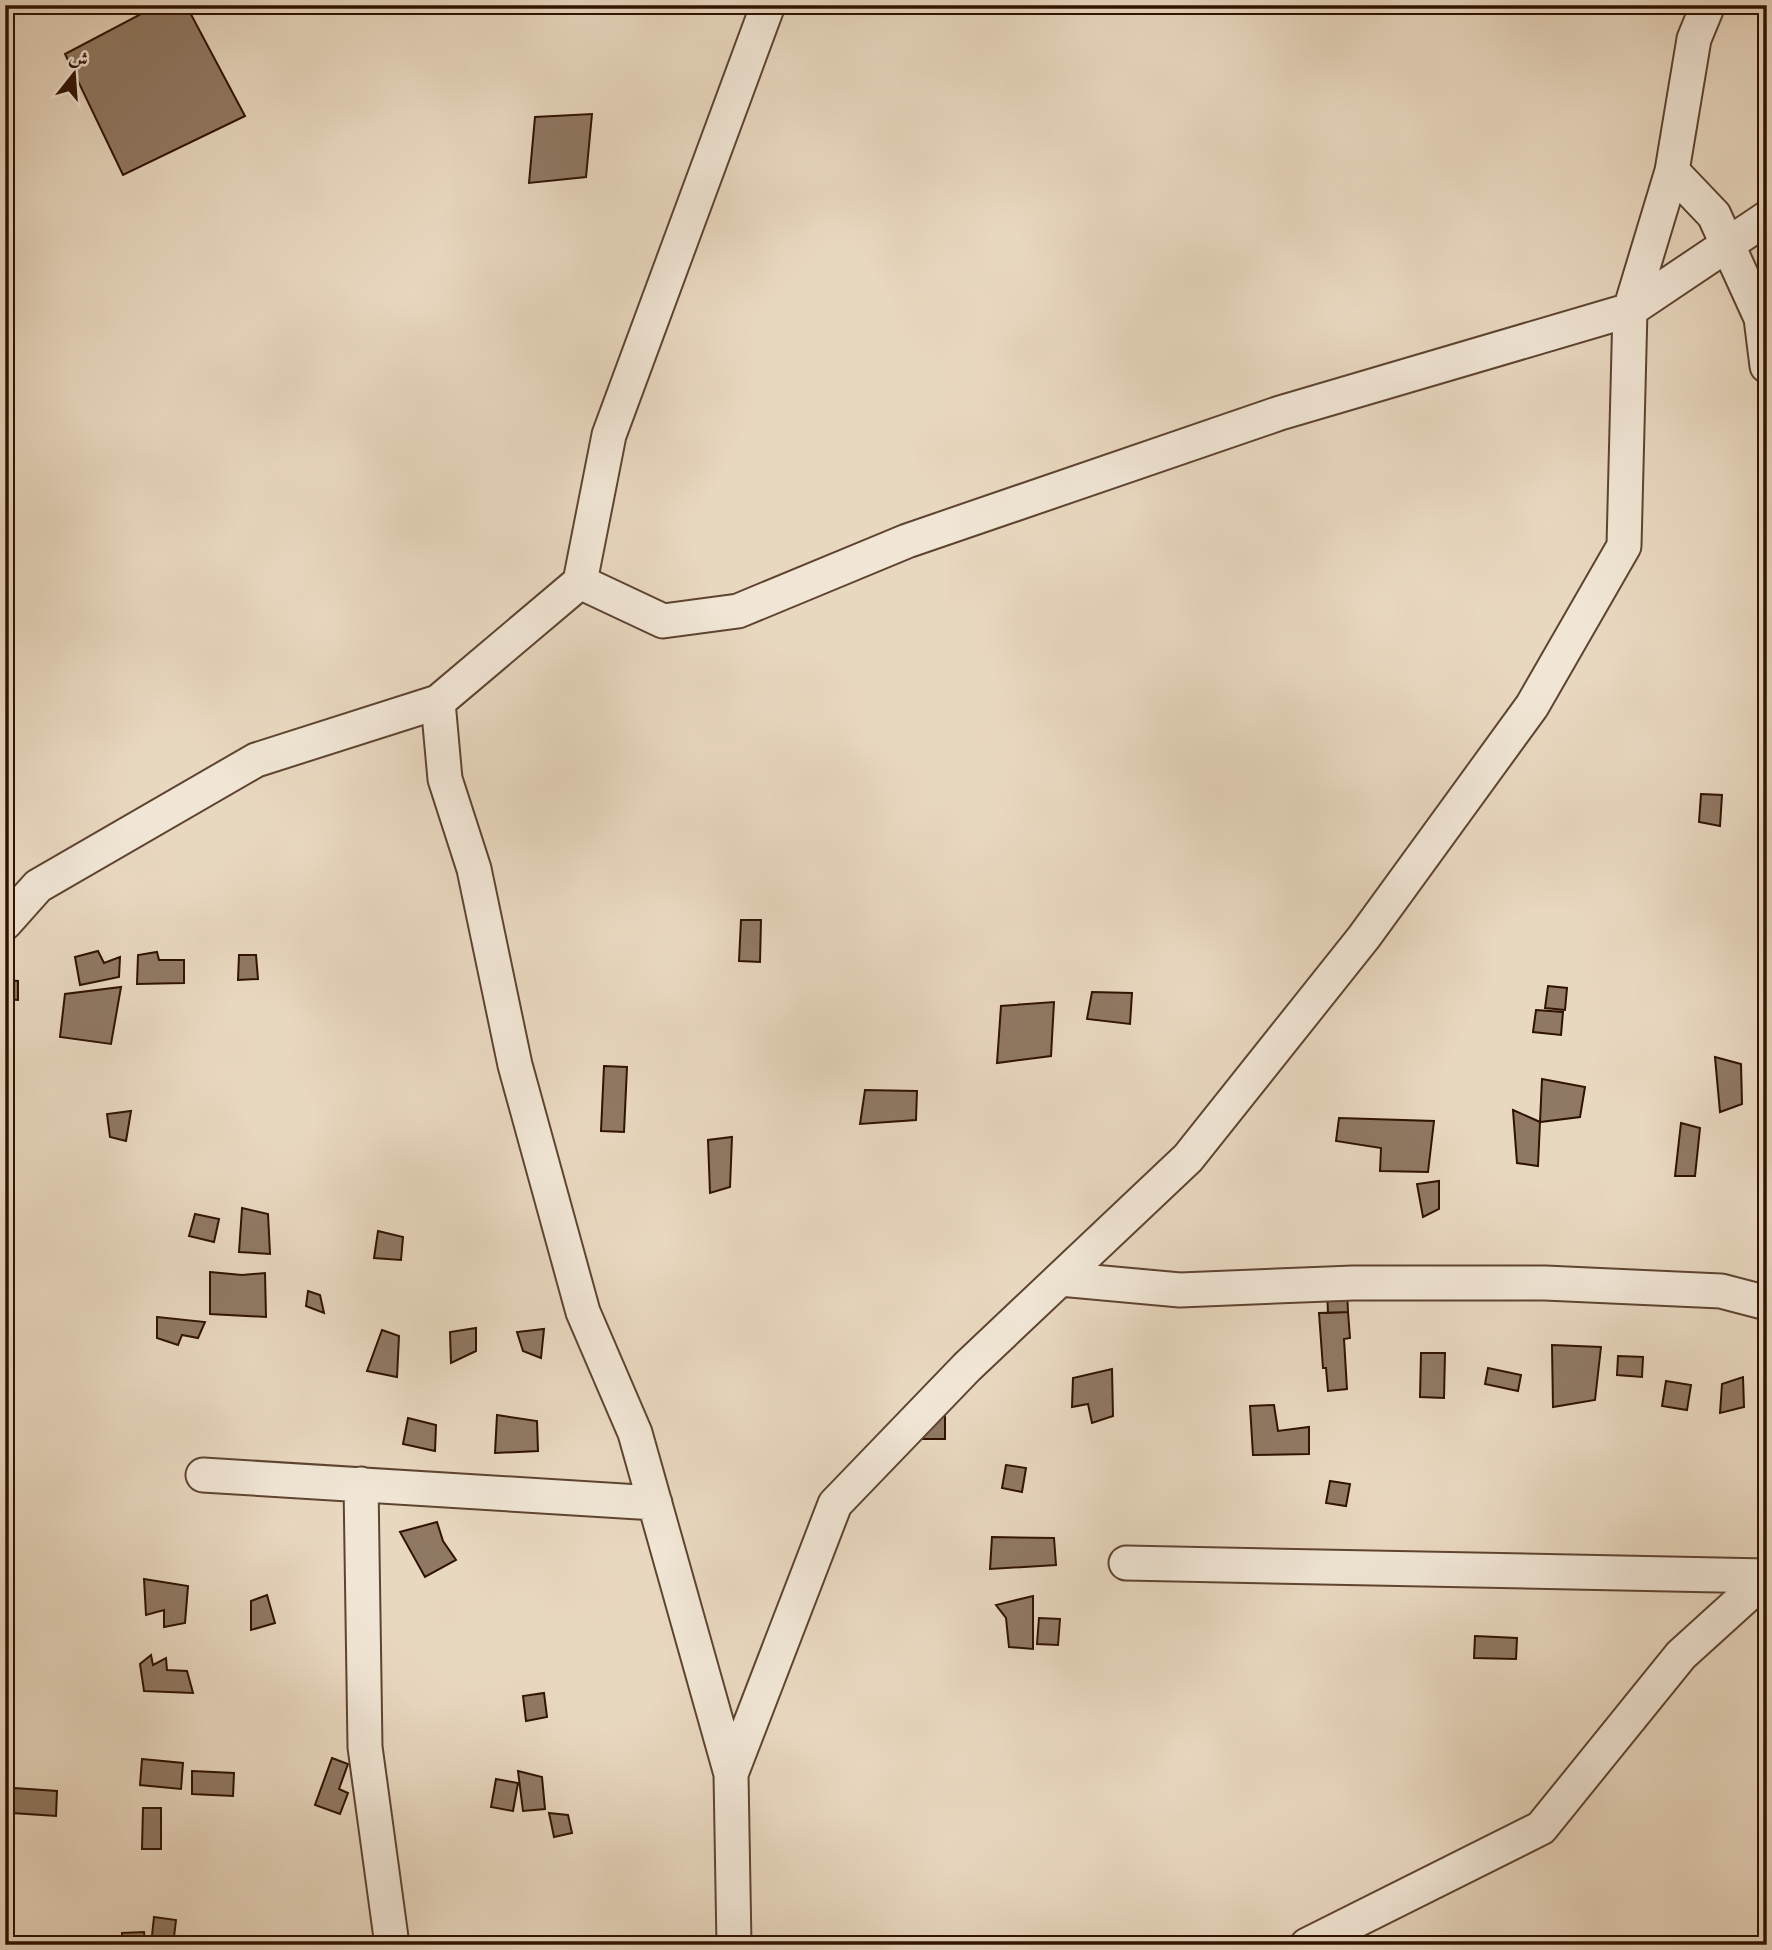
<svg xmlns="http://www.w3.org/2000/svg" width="1772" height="1950" font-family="'IM FELL English',Amiri,serif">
<rect width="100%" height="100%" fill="#e9d8c0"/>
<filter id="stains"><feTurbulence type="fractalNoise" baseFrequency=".00286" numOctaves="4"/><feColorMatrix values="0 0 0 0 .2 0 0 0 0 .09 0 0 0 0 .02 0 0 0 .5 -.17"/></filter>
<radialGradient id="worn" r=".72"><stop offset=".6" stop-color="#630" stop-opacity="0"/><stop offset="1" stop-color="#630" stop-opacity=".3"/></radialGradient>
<path fill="#907964" stroke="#2f1200" stroke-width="2" d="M158 5H186L245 116 123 175 65 54Z
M592 114 586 177 529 183 535 117Z
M1701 794 1722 795 1720 826 1699 822Z
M741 920H761L760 962 739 961Z
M98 951 104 963 120 957 119 977 80 985 75 957Z
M157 952 159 960H184V983L137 984 138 955Z
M239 955H256L258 979 238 980Z
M5 980 18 981V1000L5 999Z
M1548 986 1567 988 1565 1010 1545 1008Z
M121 987 111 1044 60 1037 65 994Z
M1092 992 1132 993 1130 1024 1087 1019Z
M1054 1002 1051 1056 997 1063 1001 1006Z
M1536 1010 1563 1012 1561 1035 1533 1032Z
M1715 1057 1741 1064 1742 1104 1720 1112Z
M604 1066 627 1067 624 1132 601 1131Z
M1542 1079 1585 1087 1580 1117 1540 1122Z
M865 1090 917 1091 916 1120 860 1124Z
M1513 1110 1540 1122 1538 1166 1517 1163Z
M131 1111 126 1141 110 1137 107 1114Z
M1339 1118 1434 1121 1428 1172 1380 1171 1381 1148 1336 1141Z
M1681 1123 1700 1128 1695 1176H1675Z
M732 1137 730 1187 710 1193 708 1140Z
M1439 1181V1209L1423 1217 1417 1184Z
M242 1208 268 1214 270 1254 239 1252Z
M195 1214 219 1219 214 1242 189 1236Z
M378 1231 403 1237 401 1260 374 1258Z
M210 1272 242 1275 265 1273 266 1317 210 1314Z
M1347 1289 1348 1312 1328 1313 1327 1290Z
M308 1291 320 1295 324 1313 306 1306Z
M1348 1312 1350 1338 1344 1339 1347 1389 1328 1391 1326 1368H1323L1319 1313Z
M157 1317 205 1322 198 1338 182 1335 178 1345 157 1338Z
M476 1328V1351L451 1363 450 1332Z
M544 1329 541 1358 523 1351 517 1332Z
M382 1330 399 1336 397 1377 367 1371Z
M1552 1345 1601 1347 1595 1400 1553 1407Z
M1421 1353H1445L1444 1398 1420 1397Z
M1618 1356 1643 1357 1642 1377 1617 1375Z
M1488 1368 1521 1375 1518 1391 1485 1384Z
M1112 1369 1113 1416 1092 1423 1088 1404 1072 1407 1073 1378Z
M1743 1377 1744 1407 1720 1413 1722 1384Z
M1666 1381 1691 1385 1687 1410 1662 1406Z
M922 1400H945V1439H922Z
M1274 1405 1278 1431 1309 1427V1454L1253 1455 1250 1406Z
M497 1415 537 1421 538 1451 495 1453Z
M408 1418 436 1425 435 1451 403 1444Z
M1006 1465 1026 1468 1022 1492 1002 1488Z
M1330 1481 1350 1484 1346 1506 1326 1503Z
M437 1522 443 1541 456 1560 425 1577 400 1532Z
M992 1537 1054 1538 1056 1565 990 1569Z
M144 1579 188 1586 185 1623 164 1627V1610L146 1615Z
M267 1595 275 1623 251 1630V1601Z
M1033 1596V1649L1009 1647 1006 1618 996 1605Z
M1039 1618 1060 1619 1058 1645 1037 1644Z
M1475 1636 1517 1638 1516 1659 1474 1658Z
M151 1655 153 1665 166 1658 167 1670 187 1671 193 1693 144 1691 140 1664Z
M544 1693 547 1717 526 1721 523 1696Z
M332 1758 348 1764 339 1789 348 1793 340 1814 315 1805Z
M142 1759 183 1763 181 1789 140 1785Z
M192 1771 234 1773 233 1796 192 1794Z
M518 1771 542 1777 545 1809 523 1811Z
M496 1779 518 1783 513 1811 491 1807Z
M14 1788 57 1791 56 1816 12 1813Z
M143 1808H161V1849H142Z
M549 1813 568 1815 572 1833 554 1837Z
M154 1917 176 1920 173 1945H151Z
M144 1932 145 1945H122V1933Z"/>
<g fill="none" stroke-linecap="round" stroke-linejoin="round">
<g stroke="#5e4430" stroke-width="37">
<path id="street" d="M1672 171 1714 215 1761 318 1767 366
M580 582 663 621 738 611 907 541 1280 413 1630 310 1767 218
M438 702 445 779 474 869 515 1065 583 1312 635 1433 731 1774
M5 923 38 886 256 760 438 702 580 582 609 435 768 5
M1060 1279 1180 1290 1353 1283H1545L1721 1291 1767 1303
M203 1475 655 1503
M361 1484 365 1747 392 1945
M1126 1563 1767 1576
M734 1945 731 1774 835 1504 967 1367 1188 1158 1364 937 1532 706 1624 546 1630 310 1672 171 1694 39 1708 5
M1307 1945 1541 1828 1681 1655 1767 1577"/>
</g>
<use href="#street" stroke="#f1e6d6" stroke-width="33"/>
</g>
<rect width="1772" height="1950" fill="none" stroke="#e9d8c0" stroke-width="28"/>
<rect x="7" y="7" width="1758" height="1936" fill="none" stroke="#2f1200" stroke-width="3.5"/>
<rect x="14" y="14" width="1744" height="1922" fill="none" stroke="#2f1200" stroke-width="2"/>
<g transform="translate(74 74) rotate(17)" stroke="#f1e6d6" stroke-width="5" paint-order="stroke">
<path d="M0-5L12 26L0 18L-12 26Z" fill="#2f1200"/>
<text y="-10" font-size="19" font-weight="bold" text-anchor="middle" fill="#2f1200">ش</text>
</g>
<rect width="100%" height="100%" filter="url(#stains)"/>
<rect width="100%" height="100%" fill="url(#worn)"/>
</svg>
